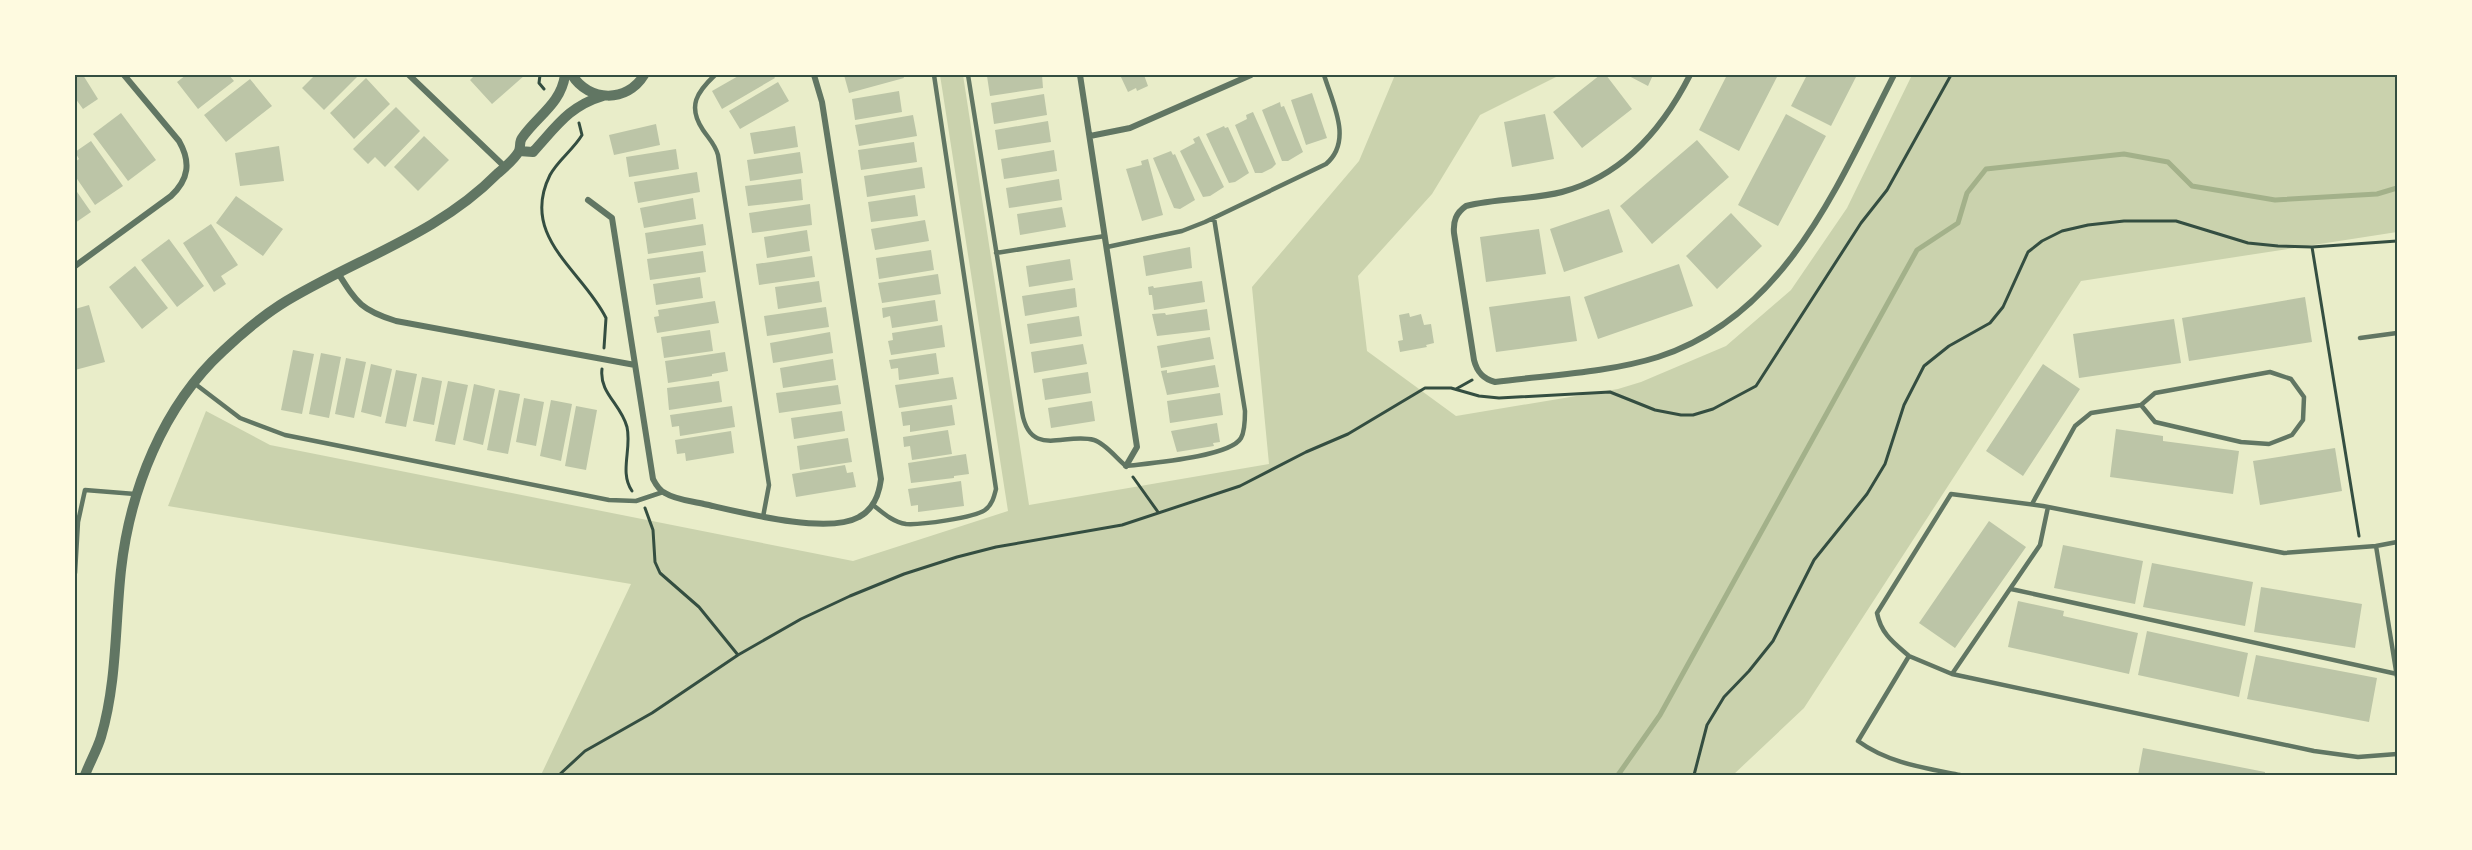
<svg xmlns="http://www.w3.org/2000/svg" width="2472" height="850" font-family="'Fira Sans Condensed',sans-serif">
<rect width="100%" height="100%" fill="#e9edc9"/>
<path fill="#cad2ad" d="M940 75H963L1029 505 1269 464 1252 287 1359 161 1395 75H1560L1480 115 1432 194 1358 276 1367 351 1456 416 1618 389 1641 382 1726 346 1791 290 1847 208 1912 75H2397V232L2081 281 1804 708 1733 775H541L631 584 168 506 206 411 270 445 853 561 1008 511Z"/>
<g fill="none" stroke-linecap="round" stroke-linejoin="round">
<path stroke="#a3b18a" stroke-width="5" d="M1618 775 1660 715 1917 250 1958 223 1967 193 1986 169 2124 154 2168 162 2192 186 2275 200 2377 194 2397 188"/>
</g>
<path fill="#bcc5a7" d="M75 75H83L98 99 83 109 75 98Z
M186 75H229L234 81 198 109 177 82Z
M315 75H355L357 77 324 110 302 88Z
M475 75H525L492 104 470 80Z
M740 75H773L775 78 722 109 712 91Z
M844 75H903L904 78 849 93Z
M1042 75 1043 88 990 96 987 76Z
M1120 75H1144L1148 86 1137 91 1136 88 1128 92Z
M1600 75H1606L1632 109 1582 148 1553 112Z
M1627 75H1653L1648 86Z
M1727 75H1778L1739 151 1699 130Z
M1807 75H1857L1831 126 1791 106Z
M366 78 390 104 354 139 330 113Z
M250 79 272 106 226 142 204 115Z
M778 82 789 101 740 129 729 111Z
M899 91 902 112 855 120 852 99Z
M1312 93 1327 138 1306 145 1291 100Z
M1044 94 1047 115 994 124 991 103Z
M1280 102 1281 107 1284 106 1303 152 1288 161H1282L1262 110Z
M396 107 420 131 385 167 375 157 368 164 353 149Z
M1253 112 1276 164 1272 168 1262 173H1255L1235 125 1247 119 1246 115Z
M121 113 156 160 128 181 93 134Z
M1545 114 1554 159 1512 167 1504 122Z
M1786 114 1826 136 1778 226 1738 205Z
M913 115 917 136 859 146 855 125Z
M1048 121 1051 142 998 150 995 130Z
M656 124 660 145 614 155 609 135Z
M795 126 798 147 754 154 750 133Z
M1224 126 1225 128 1228 127 1249 173 1235 182 1229 183 1206 134Z
M424 136 449 160 418 191 394 167Z
M1199 136 1224 187 1210 196 1203 197 1180 151 1195 143 1193 139Z
M1697 140 1729 177 1652 244 1620 206Z
M91 141 123 186 95 205 75 176V162L79 159 75 152Z
M914 142 917 162 861 170 858 150Z
M279 146 284 181 240 186 235 153Z
M676 149 679 169 629 177 626 157Z
M1054 150 1057 171 1004 179 1001 159Z
M1171 151 1173 155 1175 154 1195 200 1180 209 1174 208 1153 158Z
M800 152 803 173 750 181 747 160Z
M1148 159 1163 215 1142 221 1126 169 1142 165 1141 161Z
M922 167 925 188 867 197 864 176Z
M697 172 700 192 638 203 634 182Z
M801 179 803 200 748 206 745 186Z
M1059 179 1062 200 1009 208 1006 188Z
M75 189 91 212 75 223Z
M915 195 918 216 871 222 868 202Z
M236 196 283 229 263 256 216 223Z
M693 198 696 219 644 228 640 208Z
M810 204 812 225 752 233 749 213Z
M1062 207 1066 227 1020 235 1017 214Z
M1609 209 1623 252 1564 272 1550 229Z
M1731 213 1762 246 1717 289 1686 256Z
M925 220 929 241 875 250 871 229Z
M211 224 238 265 221 276 226 284 214 292 183 243Z
M703 224 706 245 648 254 645 233Z
M1539 229 1546 274 1486 282 1480 237Z
M807 230 810 251 767 258 764 237Z
M169 239 204 286 177 307 141 260Z
M1190 247 1192 268 1146 276 1143 256Z
M931 250 934 270 879 279 876 258Z
M703 251 706 272 650 280 647 259Z
M812 256 815 277 759 285 756 264Z
M1070 259 1073 280 1029 287 1026 266Z
M1679 264 1693 306 1598 339 1584 297Z
M135 266 168 308 142 329 109 287Z
M938 274 941 294 882 303 878 283Z
M700 277 703 298 656 305 653 284Z
M819 281 822 302 778 309 775 287Z
M1202 281 1205 302 1154 310 1152 295H1149L1148 287 1153 286 1154 288Z
M1075 288 1077 307 1025 316 1022 296Z
M1570 296 1577 341 1496 352 1489 307Z
M2305 297 2312 342 2189 361 2182 318Z
M935 300 938 321 892 328 890 316 883 318 882 308Z
M715 301 719 323 657 333 654 317 659 316 658 310Z
M89 305 105 362 75 370V309Z
M826 307 829 327 767 336 764 316Z
M1207 309 1210 330 1157 336 1152 314 1165 313 1166 315Z
M1409 313 1410 317 1421 314 1424 325 1431 324 1434 343 1426 345 1427 347 1400 352 1398 341 1403 340 1399 315Z
M1079 316 1082 336 1030 344 1027 324Z
M2174 319 2181 363 2079 378 2073 334Z
M942 325 945 347 891 355 888 341 893 340 892 333Z
M710 330 713 351 664 358 661 337Z
M830 332 833 353 773 363 770 343Z
M1210 337 1214 359 1161 368 1157 346Z
M1083 344 1087 364 1034 373 1031 352Z
M293 350 314 354 302 414 281 410Z
M725 352 728 371 712 374V376L668 383 665 361Z
M321 353 341 357 329 418 309 414Z
M936 353 939 374 899 380 898 368 891 369 889 360Z
M346 358 366 362 354 418 335 414Z
M833 359 836 380 783 388 780 368Z
M371 364 392 369 381 417 361 412Z
M2043 364 2080 389 2023 476 1986 451Z
M1215 365 1219 387 1167 395 1161 371 1167 370V373Z
M396 370 417 374 406 427 385 423Z
M1088 372 1091 393 1045 400 1042 379Z
M422 377 442 381 434 425 413 421Z
M953 377 957 399 899 408 895 385Z
M448 381 468 385 455 445 435 441Z
M719 381 722 402 669 410 667 388Z
M474 384 495 389 483 445 463 440Z
M838 385 841 404 779 413 776 393Z
M499 390 520 394 508 454 487 450Z
M1220 393 1223 415 1170 423 1167 401Z
M524 398 544 402 536 446 516 442Z
M551 400 572 404 561 461 540 456Z
M1092 401 1095 421 1051 428 1048 408Z
M952 405 955 425 910 432V425L903 426 901 412Z
M576 406 597 410 586 470 565 466Z
M732 406 735 427 680 436 679 426 672 427 670 415Z
M842 411 845 431 794 439 791 418Z
M1217 423 1220 442 1213 443 1214 446 1177 452 1171 431Z
M2116 429 2163 436V441L2239 451 2233 494 2110 477Z
M948 430 952 454 912 460 910 446 904 447 903 437Z
M731 431 734 453 686 461 685 453 677 454 675 440Z
M848 438 852 462 800 470 797 446Z
M2335 448 2342 491 2260 505 2253 461Z
M966 454 969 474 954 476V478L911 483 908 463Z
M845 465 847 473 853 472 856 487 796 497 792 474Z
M961 481 964 506 918 512V505L911 506 908 489Z
M1989 521 2026 547 1955 648 1919 623Z
M2063 545 2143 561 2135 604 2054 588Z
M2152 563 2253 582 2245 626 2143 607Z
M2261 587 2362 604 2355 648 2254 632Z
M2018 601 2064 611 2063 616 2138 633 2129 674 2008 647Z
M2147 631 2248 653 2239 697 2138 675Z
M2256 655 2377 678 2369 722 2247 699Z
M2143 748 2265 772V775H2138Z"/>
<g fill="none" stroke-linecap="round" stroke-linejoin="round">
<path stroke="#344e41" stroke-width="3" d="M540 75 539 83 544 89
M2093 75H2105
M579 123 582 135C573 150 558 160 550 175 519 237 583 271 606 318L604 348
M2312 247 2359 536
M602 369C599 393 621 404 627 427 632 449 619 472 632 491
M1456 389 1472 380
M1133 477 1158 512
M645 508 653 530 655 562 660 573 699 607 738 655
M559 775 585 751 652 713 738 655 801 619 850 596 904 574 957 557 996 547 1122 525 1240 486 1306 452 1348 434 1425 388H1451L1479 396 1499 398 1610 392 1655 410 1681 415H1693L1713 409 1756 386 1861 223 1887 190 1951 75
M1694 775 1707 725 1724 697 1749 671 1773 641 1814 560 1867 494 1885 464 1904 405 1924 366 1949 346 1990 323 2003 307 2028 252 2042 241 2062 231 2088 225 2124 221H2176L2248 243 2278 246 2312 247 2397 241"/>
<path stroke="#617663" stroke-width="4.5" d="M715 75C697 92 687 106 703 130 709 139 715 144 718 155L769 485 763 517
M968 75 1022 412C1030 459 1065 432 1094 440 1105 443 1117 459 1126 466 1150 463 1230 457 1241 438 1245 431 1245 419 1245 411L1214 218
M1107 247 1182 231 1205 222 1326 164C1353 141 1333 104 1324 75
M996 253 1105 236
M2360 338 2397 333
M194 383 240 418 285 435 609 500 636 501 663 492
M2032 504 2075 426 2091 413 2141 405 2155 393 2270 372 2291 379 2304 397 2303 420 2292 435 2269 444 2241 442 2155 422 2141 405
M873 505C883 513 893 522 906 524 920 525 974 518 985 510 992 505 994 497 996 489L934 75
M2397 542 2376 546 2397 677
M75 573 78 522 85 490 135 494
M2011 589 2397 674
M1909 656 1952 674 2314 751 2358 757 2397 754
M1952 674 2040 545 2048 507
M1960 775C1925 768 1888 763 1858 741L1909 656C1894 643 1881 634 1877 613L1951 494 2043 506 2284 553 2376 546"/>
<path stroke="#617663" stroke-width="6" d="M409 75 505 167
M1080 75 1137 447 1126 466
M1690 75C1663 128 1622 176 1562 192 1531 200 1497 198 1466 206 1456 213 1453 221 1454 233L1474 360C1477 372 1483 379 1495 382 1548 375 1607 373 1658 357 1786 316 1838 184 1894 75
M1090 136 1130 128 1251 75
M588 200 612 218 653 479C656 485 659 490 665 493 676 500 692 501 704 504 740 512 827 535 859 517 874 509 879 495 881 479L822 102 814 75
M75 266 171 196C189 179 191 162 179 141L124 75
M338 273C357 303 361 310 396 321L635 365"/>
<path stroke="#617663" stroke-width="10" d="M572 75C589 102 627 103 644 75
M519 151 533 152C556 127 569 106 603 96
M85 775C90 762 97 750 101 737 117 683 115 625 121 570 130 490 163 406 223 351 240 335 260 318 280 305 352 260 436 236 497 174 504 168 515 159 519 151 521 146 519 142 522 138 537 116 561 104 565 75"/>
</g>
<rect width="2472" height="850" fill="none" stroke="#fefae0" stroke-width="153"/>
<rect x="76" y="76" width="2320" height="698" fill="none" stroke="#344e41" stroke-width="2"/>
</svg>
